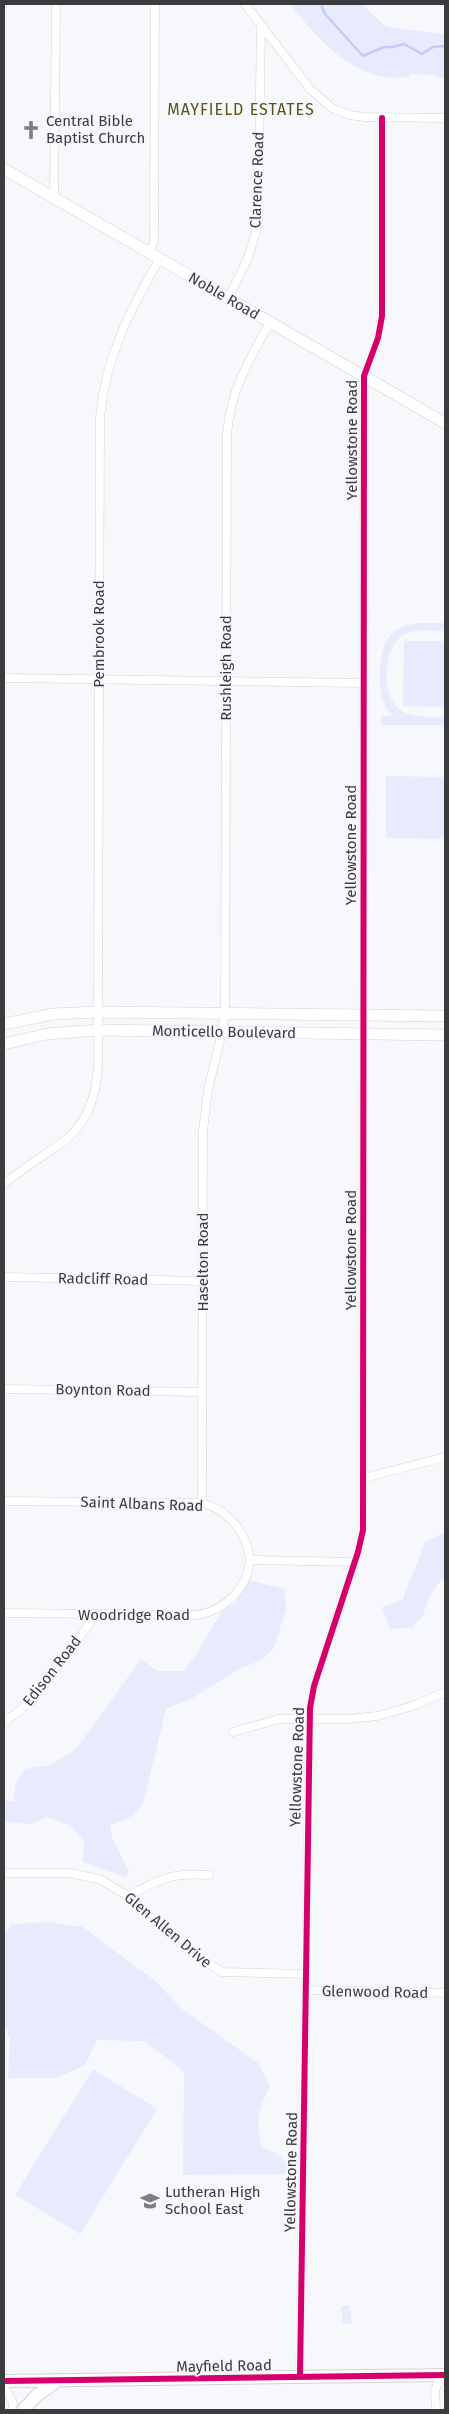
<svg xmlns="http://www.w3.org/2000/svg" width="449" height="2414" font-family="'Fira Sans',sans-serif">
<rect width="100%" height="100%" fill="#f7f8fb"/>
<path fill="#e8ebfd" d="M290 4H362L386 27 445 34V80L436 75 410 74 409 77C356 84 320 42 290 4Z
M419 623H445V631C433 631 418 629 407 633 382 644 380 695 400 710 413 719 431 716 445 717V725H381V716H393C381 704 379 691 380 674 380 645 388 626 419 623Z
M404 641H445V707L403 706Z
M386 776 445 777V839L386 838Z
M445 1532V1580H441L428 1598 423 1616 412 1628 390 1629 382 1607 403 1600C408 1580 419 1563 424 1543Z
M249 1580 284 1589 286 1609 274 1648 262 1660 239 1669 194 1697 166 1709 143 1803 132 1816 110 1826 112 1838 129 1871 126 1877 83 1862 84 1841 69 1825 46 1817 31 1824 4 1822V1801H13L16 1783 25 1769 51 1765 77 1748 141 1659 157 1671H183L196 1655 221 1612 235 1604Z
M50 1922 83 1927 154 1980 182 2009 258 2063 270 2086C258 2110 256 2121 261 2147L276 2153 290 2167 284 2174 183 2175 184 2072 145 2041 97 2040 85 2065 57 2078H8L10 2038 4 2025V1933L12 1924Z
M93 2069 157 2109 80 2234 15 2195Z
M349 2305 352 2323 343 2324 341 2306Z"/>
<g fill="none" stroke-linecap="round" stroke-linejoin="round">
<path stroke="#c7caf7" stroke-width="2.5" d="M321 4 325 14 363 56 384 47H393L404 44 422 54 433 47 445 46"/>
<g stroke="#d3d3d5" stroke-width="9">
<path id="minor" d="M245 4 310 89 332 108 349 115 365 117 445 118
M54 198 56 4
M150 254 154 240 155 4
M228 299 248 258 258 225 261 25
M4 678 364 683
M4 1184C23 1168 44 1156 64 1141 107 1107 97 1053 98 1005L100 417C106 356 129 312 159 260
M4 1277 203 1281
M4 1389 202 1392
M363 1478 445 1457
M4 1501 202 1503C229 1510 247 1533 250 1560
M202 1503 203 1131 208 1090 222 1032 225 1013 227 434C230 392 249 359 270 323
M4 1613 197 1615C226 1610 247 1589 250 1560L355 1562
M4 1722 31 1702 96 1615
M233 1732 279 1719H349L377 1716 413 1706 445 1692
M4 1873H69L99 1879 128 1896 191 1953 222 1972 306 1974
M128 1896C161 1879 171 1872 209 1875
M306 1990 445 1993
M300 2377 310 1708 314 1686 358 1552 363 1530 364 376 378 338 382 316V118
M4 2387 13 2403 12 2410
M436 2410 435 2390 442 2375"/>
</g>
<g stroke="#d3d3d5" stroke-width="12">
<path id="secondary" d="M4 169 445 423
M4 1024 53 1014 98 1012 445 1016
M4 1044 47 1034 98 1030 445 1035"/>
</g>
<g stroke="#d3d3d5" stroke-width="14">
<path id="primary" d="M4 2381 445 2375
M23 2410 36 2396 57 2381"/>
</g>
<use href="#minor" stroke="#fefefe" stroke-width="8"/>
<use href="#secondary" stroke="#fefefe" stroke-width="11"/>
<use href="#primary" stroke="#fefefe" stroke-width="12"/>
<g stroke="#f6f7fc" stroke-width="9">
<path id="cycleway" d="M300 2377 310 1708 314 1686 358 1552 363 1530 364 376 378 338 382 316V118
M4 2381 445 2375"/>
</g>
<use href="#cycleway" stroke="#d6006c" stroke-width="6"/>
</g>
<defs>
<g id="church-bare" transform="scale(1.5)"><path d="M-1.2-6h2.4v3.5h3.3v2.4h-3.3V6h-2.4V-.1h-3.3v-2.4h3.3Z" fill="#7d7e80" stroke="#f6f7fc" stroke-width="2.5" paint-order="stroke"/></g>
<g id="school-bare" transform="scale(1.5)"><path d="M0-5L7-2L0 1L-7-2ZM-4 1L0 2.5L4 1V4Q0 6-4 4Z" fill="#7d7e80" stroke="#f6f7fc" stroke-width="2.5" paint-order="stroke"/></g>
</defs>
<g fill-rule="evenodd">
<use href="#church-bare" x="31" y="130"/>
<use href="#school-bare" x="150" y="2201"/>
</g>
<g text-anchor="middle" stroke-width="4" stroke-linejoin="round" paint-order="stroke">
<g font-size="15" fill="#3c3c3e" stroke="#f6f7fc" text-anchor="start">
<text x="46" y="126">Central Bible<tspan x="46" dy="17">Baptist Church</tspan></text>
<text x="165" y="2197">Lutheran High<tspan x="165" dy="17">School East</tspan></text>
</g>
<g font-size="15" fill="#3c3c3e" stroke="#f6f7fc">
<text transform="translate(257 180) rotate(-88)" y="5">Clarence Road</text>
<text transform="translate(224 296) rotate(30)" y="5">Noble Road</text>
<text transform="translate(352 440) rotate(-90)" y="5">Yellowstone Road</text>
<text transform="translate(99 634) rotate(-90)" y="5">Pembrook Road</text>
<text transform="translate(226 668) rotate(-90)" y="5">Rushleigh Road</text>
<text transform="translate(351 845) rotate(-90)" y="5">Yellowstone Road</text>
<text transform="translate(224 1032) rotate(1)" y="5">Monticello Boulevard</text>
<text transform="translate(351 1250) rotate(-90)" y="5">Yellowstone Road</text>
<text transform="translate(203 1262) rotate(-90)" y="5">Haselton Road</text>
<text transform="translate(103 1279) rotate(1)" y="5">Radcliff Road</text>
<text transform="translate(103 1390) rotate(1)" y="5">Boynton Road</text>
<text transform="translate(142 1504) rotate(2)" y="5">Saint Albans Road</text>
<text x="134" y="1620">Woodridge Road</text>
<text transform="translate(52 1671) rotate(-52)" y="5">Edison Road</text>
<text transform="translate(297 1767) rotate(-88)" y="5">Yellowstone Road</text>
<text transform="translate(168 1930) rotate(40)" y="5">Glen Allen Drive</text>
<text transform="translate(375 1992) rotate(1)" y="5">Glenwood Road</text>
<text transform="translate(291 2172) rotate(-89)" y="5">Yellowstone Road</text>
<text transform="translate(224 2366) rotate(-1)" y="5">Mayfield Road</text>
</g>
<g font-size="16" letter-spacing="1" fill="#5d5417" stroke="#f6f7fc">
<text x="241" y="115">MAYFIELD ESTATES</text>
</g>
</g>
<rect width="449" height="2414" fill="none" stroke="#3c3c3e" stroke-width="10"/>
</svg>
